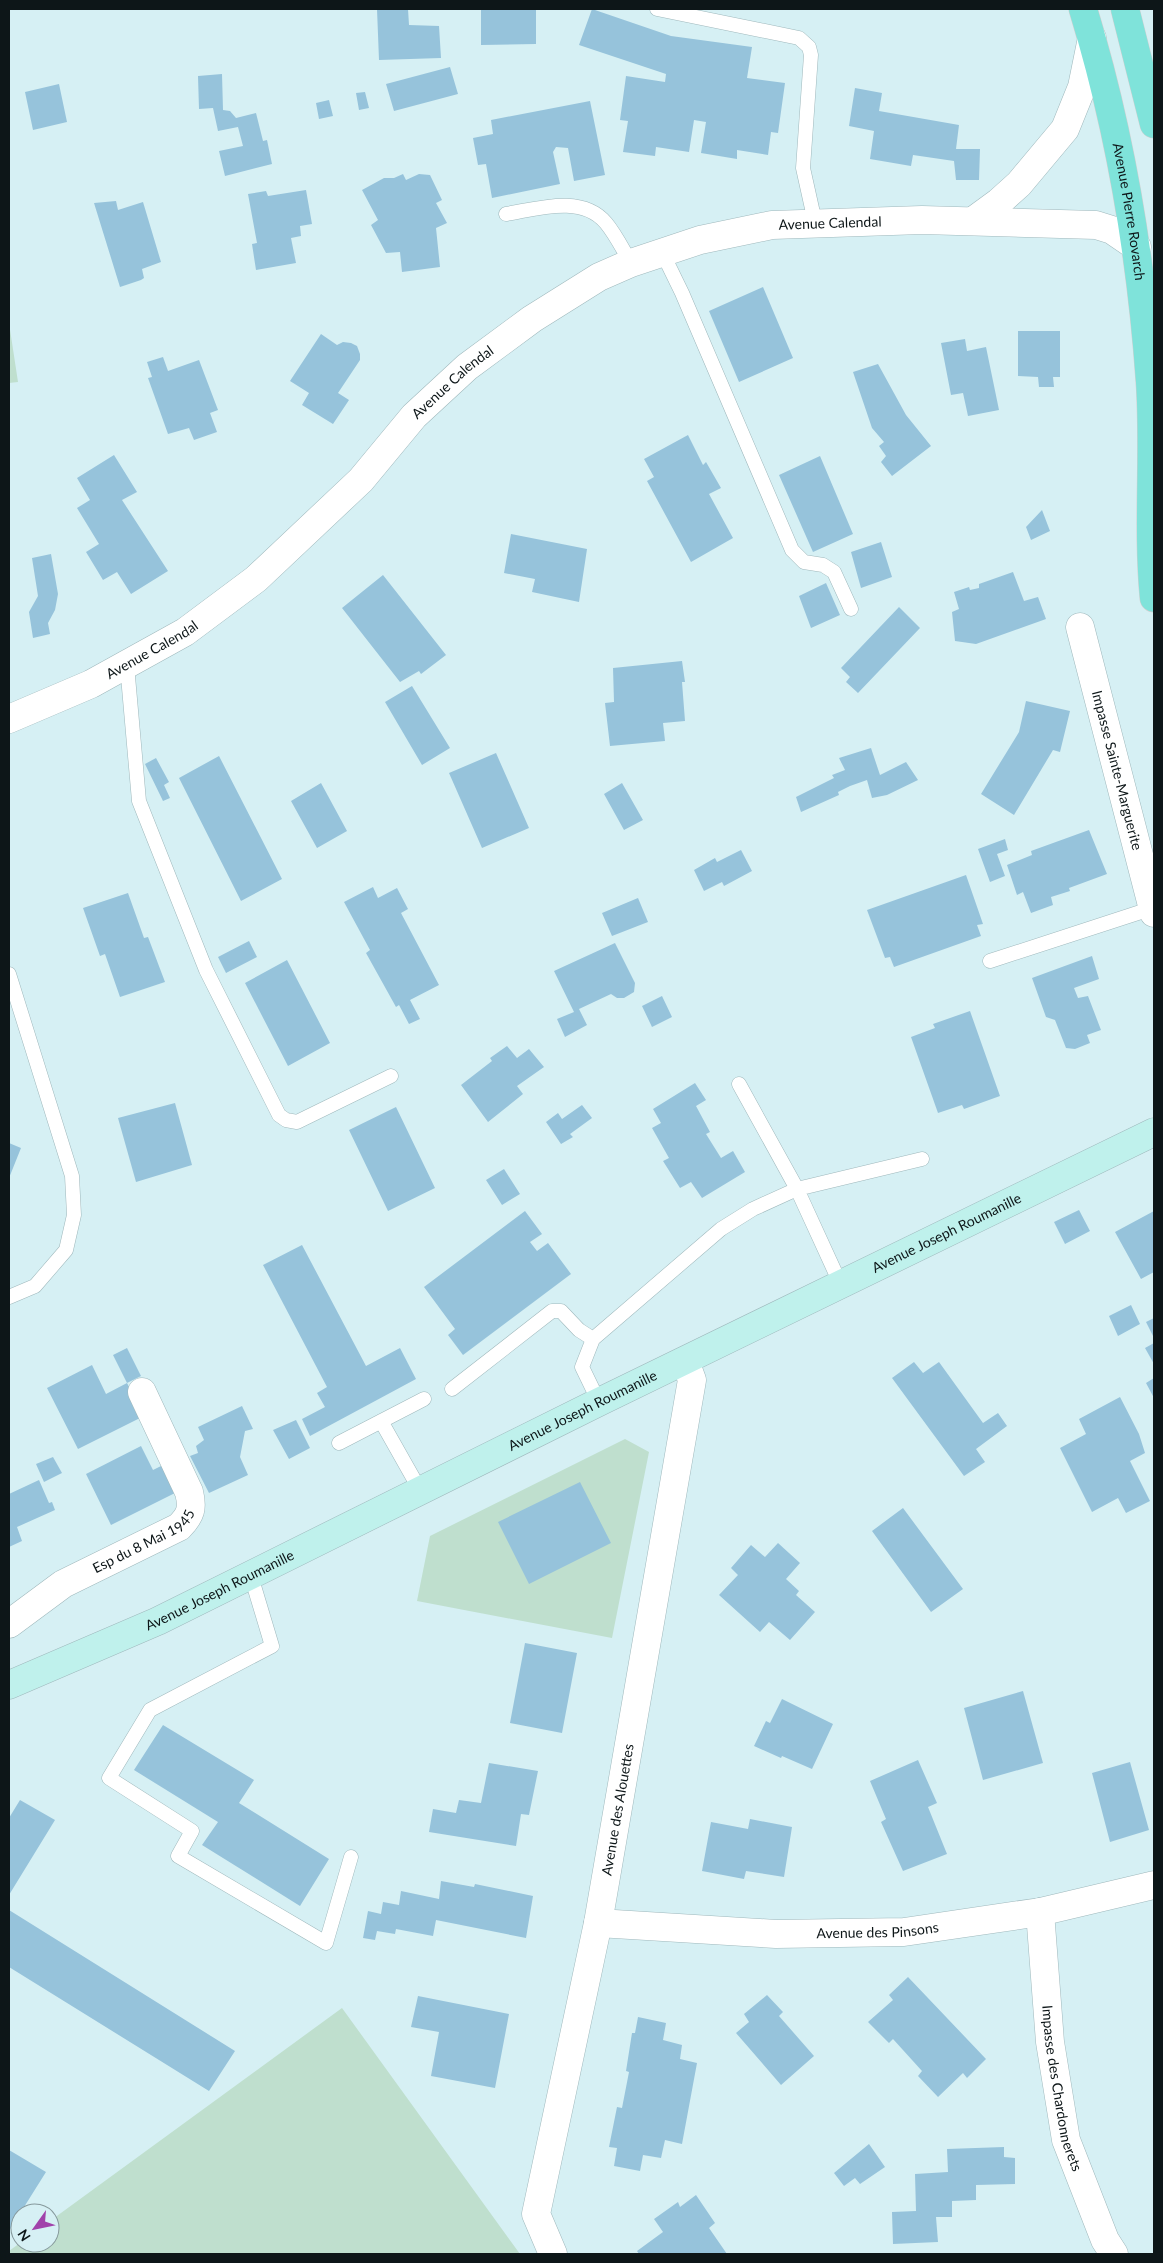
<svg xmlns="http://www.w3.org/2000/svg" width="1163" height="2263" font-family="Lato,sans-serif">
<rect width="100%" height="100%" fill="#d6f0f4"/>
<path fill="#bfdfce" d="M9 323 18 382 9 383Z
M625 1439 649 1452 612 1638 417 1601 430 1536Z
M342 2008 520 2254H9V2251L20 2243H50V2221Z"/>
<path fill="#96c3db" d="M377 9H408L409 25 439 26 441 58 379 60Z
M481 9H536V44L481 45Z
M592 9 671 36 752 47 747 78 785 83 778 133 771 132 768 155 737 150V159L701 153 706 122 694 120 689 152 656 147 655 156 623 152 628 121 620 120 626 76 665 82 666 74 579 45Z
M450 67 458 94 394 111 386 84Z
M222 74 223 110 230 111 236 118 256 113 263 141 267 140 272 164 225 176 219 151 243 146 238 127 218 131 213 108 199 109 198 76Z
M59 84 67 122 33 130 25 92Z
M855 88 882 93 879 111 959 125 956 149H980L979 180H956L954 161 913 155 911 166 870 159 874 131 849 126Z
M365 92 369 108 359 110 356 93Z
M329 100 333 116 319 119 316 103Z
M590 101 605 175 574 181 568 148 556 147 553 152 560 184 492 198 486 164 478 165 473 138 493 134 491 120Z
M403 174 406 180 419 174 430 175 442 200 436 203 447 223 436 228 440 267 402 272 400 252 386 253 371 225 378 220 362 190 384 178H394Z
M306 190 312 224 300 226 301 236 291 238 296 263 256 270 252 244 257 243 248 194 266 191 268 196Z
M116 201 118 210 143 202 161 262 142 269 144 278 141 280 120 287 94 203Z
M763 287 793 358 739 382 709 311Z
M1018 331H1060V377H1053L1054 387H1039L1038 377 1018 376Z
M321 334 337 345 343 342 351 343 357 346 360 354V360L338 393 349 400 333 424 302 405 309 393 290 381Z
M965 339 967 351 986 347 999 410 968 416 963 393 951 395 941 343Z
M163 357 168 371 199 360 218 410 210 413 217 432 194 440 189 428 168 434 148 378 152 377 147 362Z
M878 364 906 415 931 446 892 476 881 462 886 456 879 446 884 442 872 428 853 372Z
M688 435 703 465 706 462 721 488 709 494 733 538 691 562 647 481 654 477 644 459Z
M114 455 137 492 122 500 168 571 131 594 117 572 103 580 86 552 99 544 77 508 90 500 77 478Z
M820 456 853 534 813 552 779 475Z
M1042 510 1050 531 1031 540 1026 527Z
M511 534 587 549 579 602 532 592 535 579 504 573Z
M881 542 892 577 861 588 851 552Z
M51 554 58 594 55 610 48 623 50 634 33 638 29 612 38 596 32 558Z
M1013 572 1024 601 1038 597 1046 619 976 644 955 641 952 612 959 609 954 592 969 587 970 590 979 588V584Z
M383 575 446 655 421 674 419 671 400 682 342 608Z
M826 583 840 615 811 628 799 596Z
M899 607 920 628 858 693 846 682 850 677 841 668Z
M682 661 685 682H682L685 721 663 723 665 741 610 746 605 703 614 702 613 668Z
M412 686 450 748 422 765 385 702Z
M1026 701 1070 711 1060 752 1053 750 1014 815 981 794 1019 732Z
M871 748 880 775 906 762 918 780 887 795 872 798 867 780 850 786 838 792 839 795 801 812 796 797 834 778 832 775 845 770 839 758Z
M496 753 529 828 482 848 449 773Z
M219 756 282 879 241 901 179 778Z
M156 758 169 782 164 785 170 798 163 801 145 764Z
M321 783 347 831 317 848 291 801Z
M622 783 643 820 624 830 604 794Z
M1089 830 1107 874 1069 888 1070 891 1051 897 1053 905 1031 913 1023 892 1017 895 1007 865 1032 855 1031 851Z
M1005 839 1008 850 997 854 1005 876 990 882 978 849Z
M741 850 752 871 724 886 722 882 704 891 694 870 715 858 717 862Z
M966 875 983 924 977 925 981 936 894 967 890 957 885 958 867 910Z
M373 887 378 898 397 888 408 909 401 913 439 985 410 1000 420 1019 409 1024 399 1005 396 1007 366 953 370 950 344 902Z
M128 893 144 938 148 937 165 982 120 997 105 954 100 956 83 908Z
M638 898 648 922 612 936 602 913Z
M249 941 257 957 226 973 218 957Z
M615 943 635 983 634 992 624 998H617L611 994 579 1009 587 1025 565 1037 557 1019 574 1012 554 971Z
M1092 956 1099 979 1074 988 1078 998 1088 996 1101 1030 1087 1035 1090 1043 1075 1049 1066 1048 1055 1020 1046 1017 1032 978Z
M287 960 330 1043 288 1066 245 983Z
M662 996 672 1017 652 1027 642 1006Z
M970 1011 1000 1096 964 1109 962 1105 938 1113 911 1037 935 1028 933 1024Z
M507 1046 517 1058 529 1049 544 1067 517 1086 523 1094 488 1122 461 1085 492 1061 490 1058Z
M695 1083 706 1100 696 1106 710 1132 706 1134 721 1158 733 1151 745 1172 702 1198 691 1182 680 1188 663 1161 669 1158 652 1128 661 1123 653 1109Z
M175 1103 192 1165 136 1182 118 1118Z
M582 1105 592 1118 570 1134 573 1137 561 1144 546 1122 558 1113 562 1119Z
M396 1107 435 1188 388 1211 349 1130Z
M9 1143 21 1148 9 1178Z
M504 1169 520 1194 502 1205 486 1180Z
M1079 1210 1090 1231 1065 1244 1054 1222Z
M525 1211 542 1234 530 1242 537 1251 548 1243 571 1274 463 1355 448 1335 455 1329 424 1287Z
M1154 1211V1272L1141 1279 1115 1232Z
M302 1245 366 1366 400 1348 416 1379 310 1436 302 1419 325 1407 317 1393 327 1387 263 1265Z
M1131 1305 1140 1324 1118 1336 1109 1316Z
M1154 1318V1338L1146 1322Z
M1154 1343V1364L1145 1348Z
M127 1348 141 1376 127 1383 144 1416 78 1449 47 1388 92 1365 106 1394 127 1383 113 1355Z
M914 1362 923 1373 939 1362 983 1423 998 1413 1007 1426 976 1449 985 1462 964 1476 892 1378Z
M1154 1378V1398L1146 1383Z
M1120 1397 1139 1434 1145 1453 1130 1461 1150 1501 1126 1513 1118 1498 1092 1512 1060 1448 1086 1434 1079 1419Z
M242 1406 253 1429 245 1431 240 1457 248 1475 209 1493 190 1456 198 1453 196 1446 204 1440 198 1427Z
M296 1420 310 1448 289 1459 273 1430Z
M141 1446 153 1470 167 1463 181 1490 111 1525 86 1474Z
M53 1457 62 1473 44 1482 36 1464Z
M39 1480 49 1503 52 1502 55 1510 17 1527 22 1541 9 1547V1494Z
M580 1482 611 1543 529 1584 498 1522Z
M903 1508 963 1589 931 1612 872 1531Z
M778 1543 800 1563 786 1579 799 1591 796 1595 815 1612 790 1640 769 1622 760 1632 719 1595 738 1575 731 1568 751 1545 765 1557Z
M525 1643 577 1653 562 1733 510 1723Z
M1023 1691 1043 1763 983 1780 964 1708Z
M782 1699 833 1724 812 1769 782 1756 781 1758 754 1746 766 1721 770 1723Z
M163 1725 254 1780 239 1803 329 1859 300 1906 202 1845 218 1822 134 1770Z
M918 1760 937 1803 928 1807 947 1854 903 1871 881 1822 886 1819 870 1781Z
M1130 1762 1149 1830 1110 1842 1092 1773Z
M489 1763 538 1771 529 1815 521 1814 516 1846 429 1832 433 1809 456 1813 459 1800 481 1803Z
M20 1800 55 1820 9 1895V1818Z
M750 1819 792 1827 784 1877 746 1871 744 1879 702 1871 711 1822 748 1829Z
M441 1881 474 1887 475 1884 533 1896 526 1938 436 1920 433 1936 396 1929 395 1934 377 1931 375 1940 363 1938 368 1911 381 1914 383 1902 399 1905 401 1891 439 1899Z
M9 1910 235 2051 209 2091 9 1967Z
M908 1977 986 2059 967 2078 963 2073 938 2097 918 2076 922 2071 893 2039 889 2043 868 2022 893 2000 889 1995Z
M767 1995 783 2012 779 2016 814 2056 781 2085 736 2033 749 2022 744 2014Z
M418 1996 509 2014 495 2088 431 2076 439 2032 411 2027Z
M638 2017 666 2023 663 2040 682 2045 680 2059 697 2063 682 2144 665 2140 661 2158 643 2155 640 2171 614 2166 617 2148 609 2147 617 2107 622 2108 629 2072 626 2071 632 2033H635Z
M869 2144 885 2167 860 2184 855 2178 844 2186 834 2173Z
M1004 2147V2157L1015 2158V2184L976 2185V2200L952 2201V2217H936L938 2242 893 2244 892 2212 916 2211 915 2174 948 2172 947 2149Z
M9 2150 46 2172 9 2231Z
M696 2195 715 2223 709 2228 727 2254H639L637 2251 663 2232 654 2219 678 2202 680 2207Z"/>
<g fill="none" stroke-linecap="round" stroke-linejoin="round">
<g stroke="#9fb8bc" stroke-width="15">
<path id="service" d="M657 9 799 38 809 47 811 55 803 168 815 222
M506 214C537 209 582 194 606 223 616 235 623 250 631 263
M662 252 682 293 792 550 804 562 823 565 834 572 851 609
M127 665 139 801 206 970 279 1115 286 1120 297 1122 391 1076
M990 961 1153 908
M9 974 72 1176 74 1215 66 1250 35 1286 9 1297
M739 1084 797 1189 841 1285
M452 1389 552 1311H561L579 1330 593 1339
M599 1402 582 1367 593 1339 721 1229 753 1209 797 1189 922 1159
M381 1421 420 1490
M339 1443 424 1399
M251 1576 272 1646 150 1710 109 1778 192 1831 178 1856 326 1943 351 1857"/>
</g>
<g stroke="#9fb8bc" stroke-width="29">
<g id="minor">
<path d="M973 221 999 202 1019 184 1065 129 1082 87 1092 38"/>
<path id="s1" d="M1080 627 1154 913"/>
<path id="s2" d="M9 719 91 684 185 632 256 579 361 480 414 416 467 367 532 319 599 277 631 263 700 240 772 225 922 220 1096 225 1112 230 1137 247"/>
<path id="s3" d="M9 1624 63 1584 179 1527C191 1515 193 1508 189 1492L142 1392"/>
<path id="s4" d="M1040 1912 1050 2042 1066 2140 1105 2240 1114 2254"/>
<path id="s5" d="M598 1923 776 1934 904 1932 1040 1912 1154 1885"/>
<path id="s6" d="M553 2254 536 2214 598 1923 692 1380 685 1361"/>
</g>
</g>
<g stroke="#9fb8bc" stroke-width="29">
<g id="secondary">
<path id="s7" d="M9 1685 158 1621 599 1402 1154 1132"/>
</g>
</g>
<g stroke="#cfd0d1" stroke-width="29">
<g id="primary">
<path id="s8" d="M1083 9C1120 130 1141 255 1150 382 1155 453 1147 526 1154 598"/>
<path d="M1125 9 1154 124"/>
</g>
</g>
<use href="#service" stroke="#fff" stroke-width="14"/>
<use href="#minor" stroke="#fff" stroke-width="28"/>
<use href="#secondary" stroke="#bff1ec" stroke-width="28"/>
<use href="#primary" stroke="#7fe3da" stroke-width="28"/>
</g>
<g text-anchor="middle" stroke-width="4" stroke-linejoin="round" paint-order="stroke">
<g font-size="14" fill="#0d1618" stroke="#d6f0f4">
<text dy="5" stroke="none"><textPath href="#s8" startOffset="208">Avenue Pierre Rovarch</textPath></text>
<text dy="5" stroke="none"><textPath href="#s2" startOffset="984">Avenue Calendal</textPath></text>
<text dy="5" stroke="none"><textPath href="#s2" startOffset="564">Avenue Calendal</textPath></text>
<text dy="5" stroke="none"><textPath href="#s2" startOffset="159">Avenue Calendal</textPath></text>
<text dy="5" stroke="none"><textPath href="#s1" startOffset="148">Impasse Sainte-Marguerite</textPath></text>
<text dy="5" stroke="none"><textPath href="#s7" startOffset="1041">Avenue Joseph Roumanille</textPath></text>
<text dy="5" stroke="none"><textPath href="#s7" startOffset="636">Avenue Joseph Roumanille</textPath></text>
<text dy="5" stroke="none"><textPath href="#s3" startOffset="159">Esp du 8 Mai 1945</textPath></text>
<text dy="5" stroke="none"><textPath href="#s7" startOffset="231">Avenue Joseph Roumanille</textPath></text>
<text dy="5" stroke="none"><textPath href="#s6" startOffset="456">Avenue des Alouettes</textPath></text>
<text dy="5" stroke="none"><textPath href="#s5" startOffset="280">Avenue des Pinsons</textPath></text>
<text dy="5" stroke="none"><textPath href="#s4" startOffset="178">Impasse des Chardonnerets</textPath></text>
</g>
</g>
<rect width="1163" height="2263" fill="none" stroke="#0d1618" stroke-width="20"/>
<g transform="translate(35 2228) rotate(237)"><circle r="24" fill="#d6f0f4" stroke="#86999c"/>
<path d="M0-4L9 19L0 12L-9 19Z" fill="#a142ab"/>
<text y="-8" font-size="14" font-weight="bold" text-anchor="middle" fill="#0d1618">N</text>
</g>
</svg>
